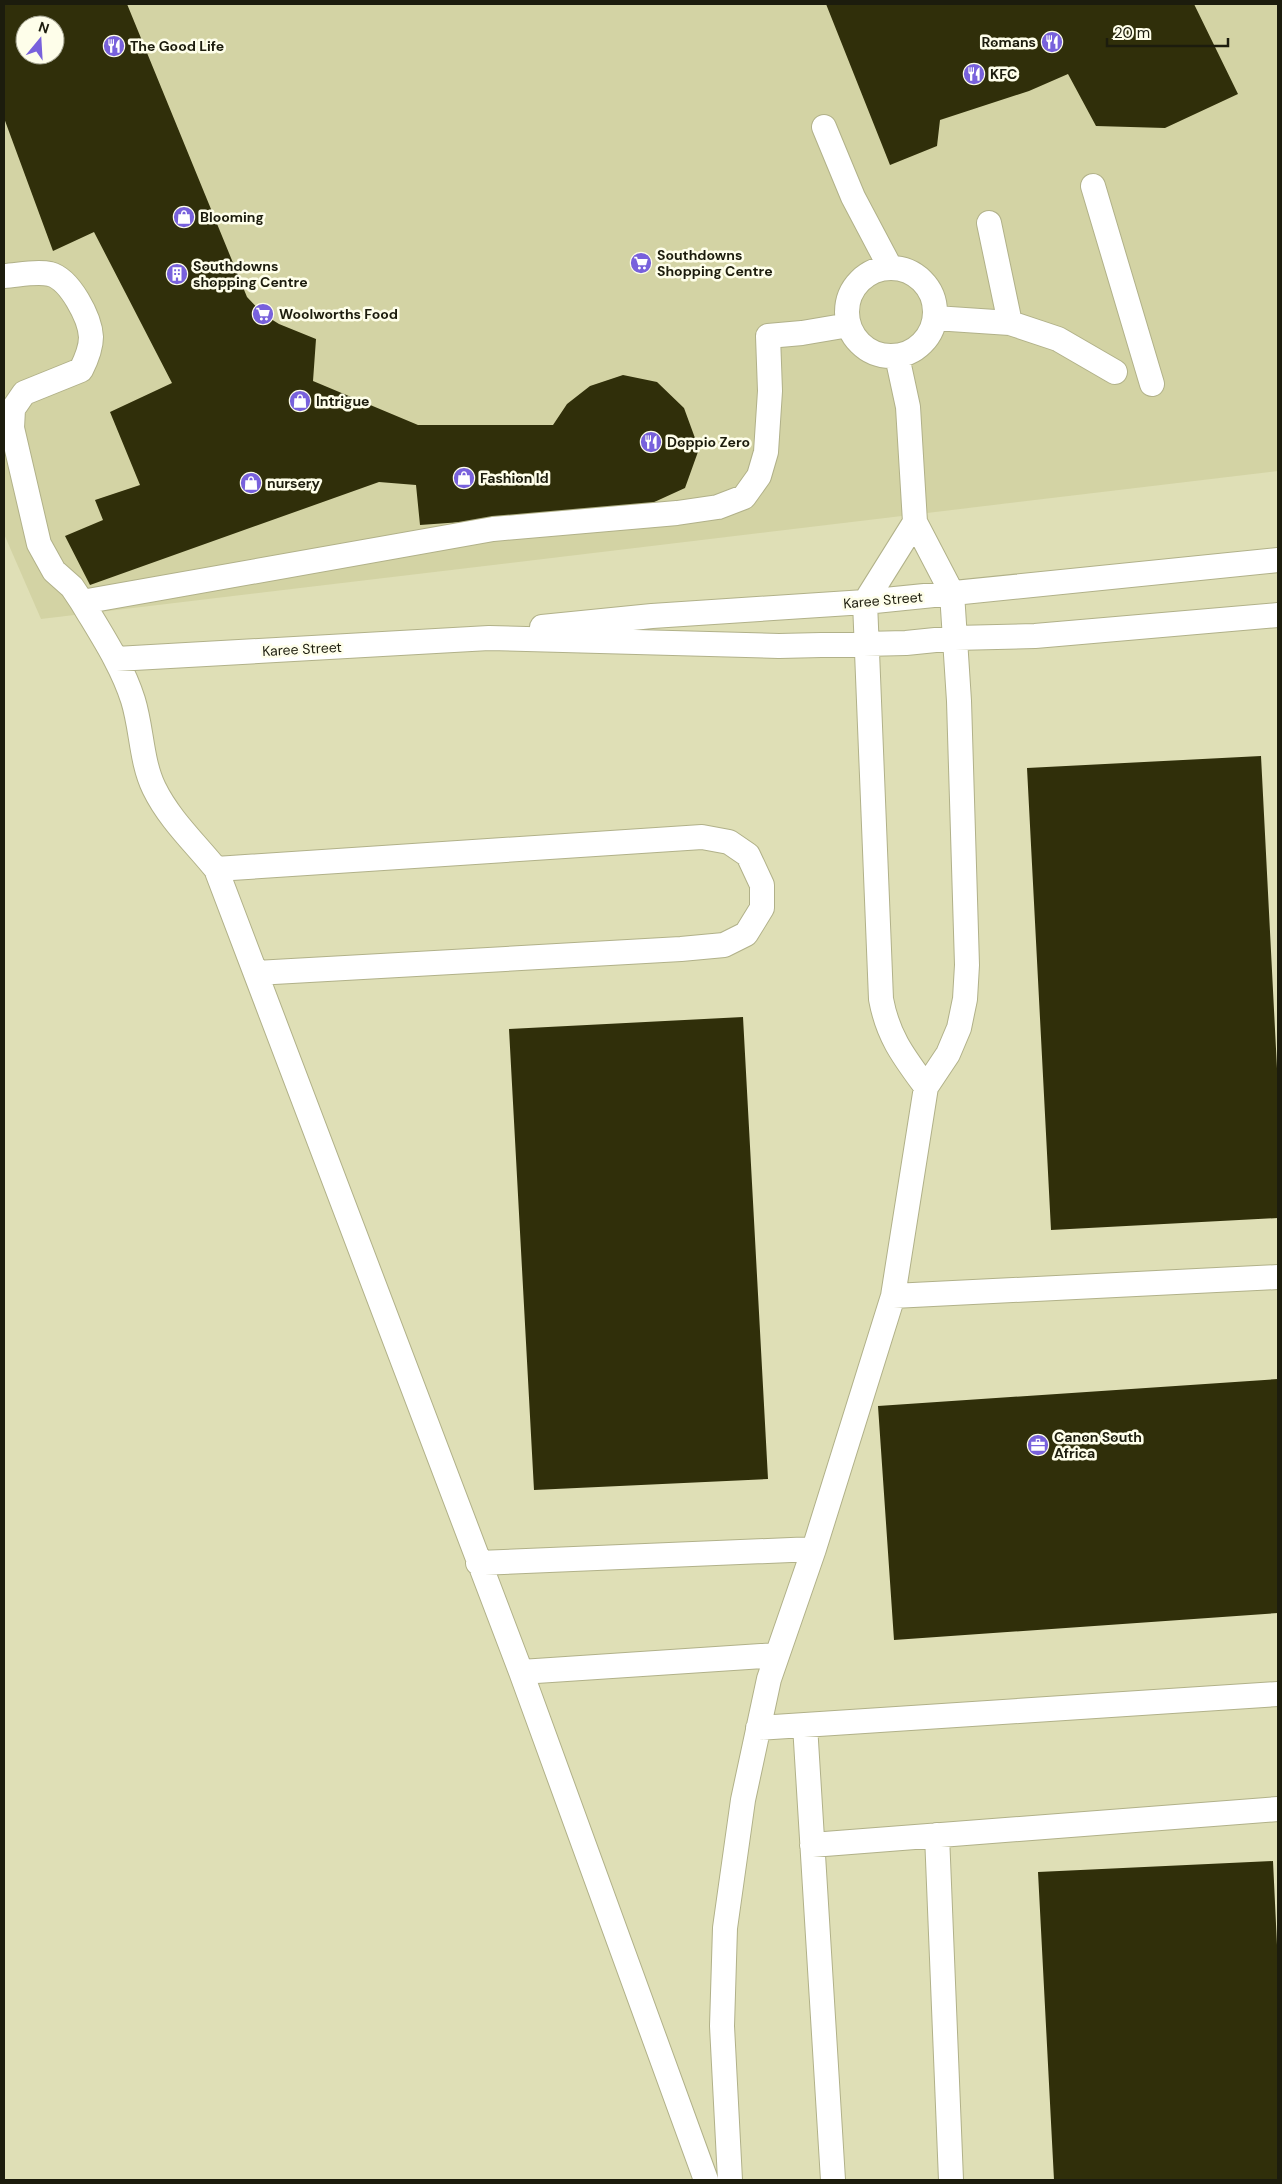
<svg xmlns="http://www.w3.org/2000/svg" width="1282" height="2184" font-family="'DM Sans',sans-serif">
<rect width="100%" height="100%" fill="#dfdfb6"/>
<path fill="#d3d3a4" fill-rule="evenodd" d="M4 4H1278V471L41 619 4 534ZM25 25H55V55H25Z"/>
<path fill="#302f0a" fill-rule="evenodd" d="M4 4H127L247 297 263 314 279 324 316 339 313 381 418 425H553L567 404 590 386 623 375 657 382 684 408 699 449 685 488 639 509 420 525 416 485 379 482 90 585 65 536 103 520 95 500 140 485 110 412 172 383 94 232 53 251 4 118ZM25 25H55V55H25Z
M826 4H1194L1238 94 1165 128 1096 126 1068 74 1029 91 940 120 937 146 890 165Z
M1261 756 1278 1088V1218L1051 1230 1027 768Z
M743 1017 768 1479 534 1490 509 1029Z
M1278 1379V1613L894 1640 878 1406Z
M1273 1861 1278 1966V2180H1054L1038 1872Z"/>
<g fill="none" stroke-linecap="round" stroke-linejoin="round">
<g stroke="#b1b189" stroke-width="26">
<path id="lane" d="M824 127 853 197 890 267
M1093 186 1152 384
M989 223 1010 323
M847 312a44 44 0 1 1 88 0a44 44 0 1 1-88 0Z
M4 276C19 275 36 271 50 274 70 279 90 318 91 337 91 349 86 360 81 370L24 393 13 409 12 428 39 544 54 571 72 587 82 602 493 529 677 513 718 507 744 497 759 476 766 452 770 391 768 336 802 333 849 325
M935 318 1010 323 1058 339 1115 372
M915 522 865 602 881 999C888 1037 904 1057 926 1087
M82 602C101 634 122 665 133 700 142 729 141 761 154 788 169 819 195 843 216 869L521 1672 706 2180
M542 627 652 616 865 602 1278 560
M116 659 489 638 779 646 906 643 955 638 1035 636 1278 615
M216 869 702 837 729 842 748 855 762 885V908L746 934 724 945 681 949 256 973
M893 1296 1278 1277
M478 1563 814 1549
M521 1672 777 1655
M805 1725 833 2180
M758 1728 1278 1694
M937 1835 951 2180
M812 1845 1278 1809
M730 2180 722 2026 725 1928 743 1800 769 1679 814 1549 893 1296 926 1087 948 1054 959 1028 965 999 967 965 959 701 952 593 915 522 908 407 897 356"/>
</g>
<use href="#lane" stroke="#fff" stroke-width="24"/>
</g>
<defs>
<g id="restaurant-disc" transform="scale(1.125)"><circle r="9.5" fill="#7861dc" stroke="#fefeea"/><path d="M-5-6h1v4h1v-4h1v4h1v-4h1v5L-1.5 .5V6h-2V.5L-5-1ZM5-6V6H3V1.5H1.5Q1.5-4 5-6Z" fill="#fff"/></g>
<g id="shop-disc" transform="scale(1.125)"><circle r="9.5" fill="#7861dc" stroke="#fefeea"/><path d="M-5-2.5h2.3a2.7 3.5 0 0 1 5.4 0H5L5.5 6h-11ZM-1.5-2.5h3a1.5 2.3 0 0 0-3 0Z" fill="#fff"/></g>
<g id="supermarket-disc" transform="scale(1.125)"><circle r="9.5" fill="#7861dc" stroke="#fefeea"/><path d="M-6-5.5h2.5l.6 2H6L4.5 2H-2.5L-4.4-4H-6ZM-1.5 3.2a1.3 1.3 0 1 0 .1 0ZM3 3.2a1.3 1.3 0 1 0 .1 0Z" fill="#fff"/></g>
<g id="building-disc" transform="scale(1.125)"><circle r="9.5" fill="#7861dc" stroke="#fefeea"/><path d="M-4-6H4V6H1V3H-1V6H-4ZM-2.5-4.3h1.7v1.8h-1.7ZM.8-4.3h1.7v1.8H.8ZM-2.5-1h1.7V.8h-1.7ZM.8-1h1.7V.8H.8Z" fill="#fff"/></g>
<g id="office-disc" transform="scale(1.125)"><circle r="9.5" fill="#7861dc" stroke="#fefeea"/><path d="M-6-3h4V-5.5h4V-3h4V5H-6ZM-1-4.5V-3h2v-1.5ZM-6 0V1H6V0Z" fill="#fff"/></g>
</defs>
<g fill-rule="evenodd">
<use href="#restaurant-disc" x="1052" y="42"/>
<use href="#restaurant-disc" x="114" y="46"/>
<use href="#restaurant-disc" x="974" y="74"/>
<use href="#shop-disc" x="184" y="217"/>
<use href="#supermarket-disc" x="641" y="263"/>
<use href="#building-disc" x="177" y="274"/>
<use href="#supermarket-disc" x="263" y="314"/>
<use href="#shop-disc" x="300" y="401"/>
<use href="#restaurant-disc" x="651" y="442"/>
<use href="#shop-disc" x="464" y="478"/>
<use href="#shop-disc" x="251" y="483"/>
<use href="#office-disc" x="1038" y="1445"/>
</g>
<g text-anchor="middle" stroke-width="5" stroke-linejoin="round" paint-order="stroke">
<g font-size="14" font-weight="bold" fill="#1c1c0d" stroke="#fefeea" text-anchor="start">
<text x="1036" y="47" text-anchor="end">Romans</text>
<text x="130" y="51">The Good Life</text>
<text x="990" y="79">KFC</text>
<text x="200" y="222">Blooming</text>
<text x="657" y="260">Southdowns<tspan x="657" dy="16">Shopping Centre</tspan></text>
<text x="193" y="271">Southdowns<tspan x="193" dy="16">shopping Centre</tspan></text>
<text x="279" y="319">Woolworths Food</text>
<text x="316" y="406">Intrigue</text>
<text x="667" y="447">Doppio Zero</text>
<text x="480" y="483">Fashion Id</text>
<text x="267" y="488">nursery</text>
<text x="1054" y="1442">Canon South<tspan x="1054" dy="16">Africa</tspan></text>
</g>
<g font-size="14" fill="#1c1c0d" stroke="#fefeea">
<text transform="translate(883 600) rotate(-5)" y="5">Karee Street</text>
<text transform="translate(302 649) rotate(-3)" y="5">Karee Street</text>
</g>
</g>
<rect width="1282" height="2184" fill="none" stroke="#1c1c0d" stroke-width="10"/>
<g transform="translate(40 40) rotate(18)"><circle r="24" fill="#fefeea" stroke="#a4a492"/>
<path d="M0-4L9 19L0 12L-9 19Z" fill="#7861dc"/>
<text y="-8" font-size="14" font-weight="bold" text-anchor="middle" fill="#1c1c0d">N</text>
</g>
<path d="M1107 38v8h121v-8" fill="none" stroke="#1c1c0d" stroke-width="2.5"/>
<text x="1114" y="38" font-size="15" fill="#1c1c0d" stroke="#fefeea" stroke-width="4" paint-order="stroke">20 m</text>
</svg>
